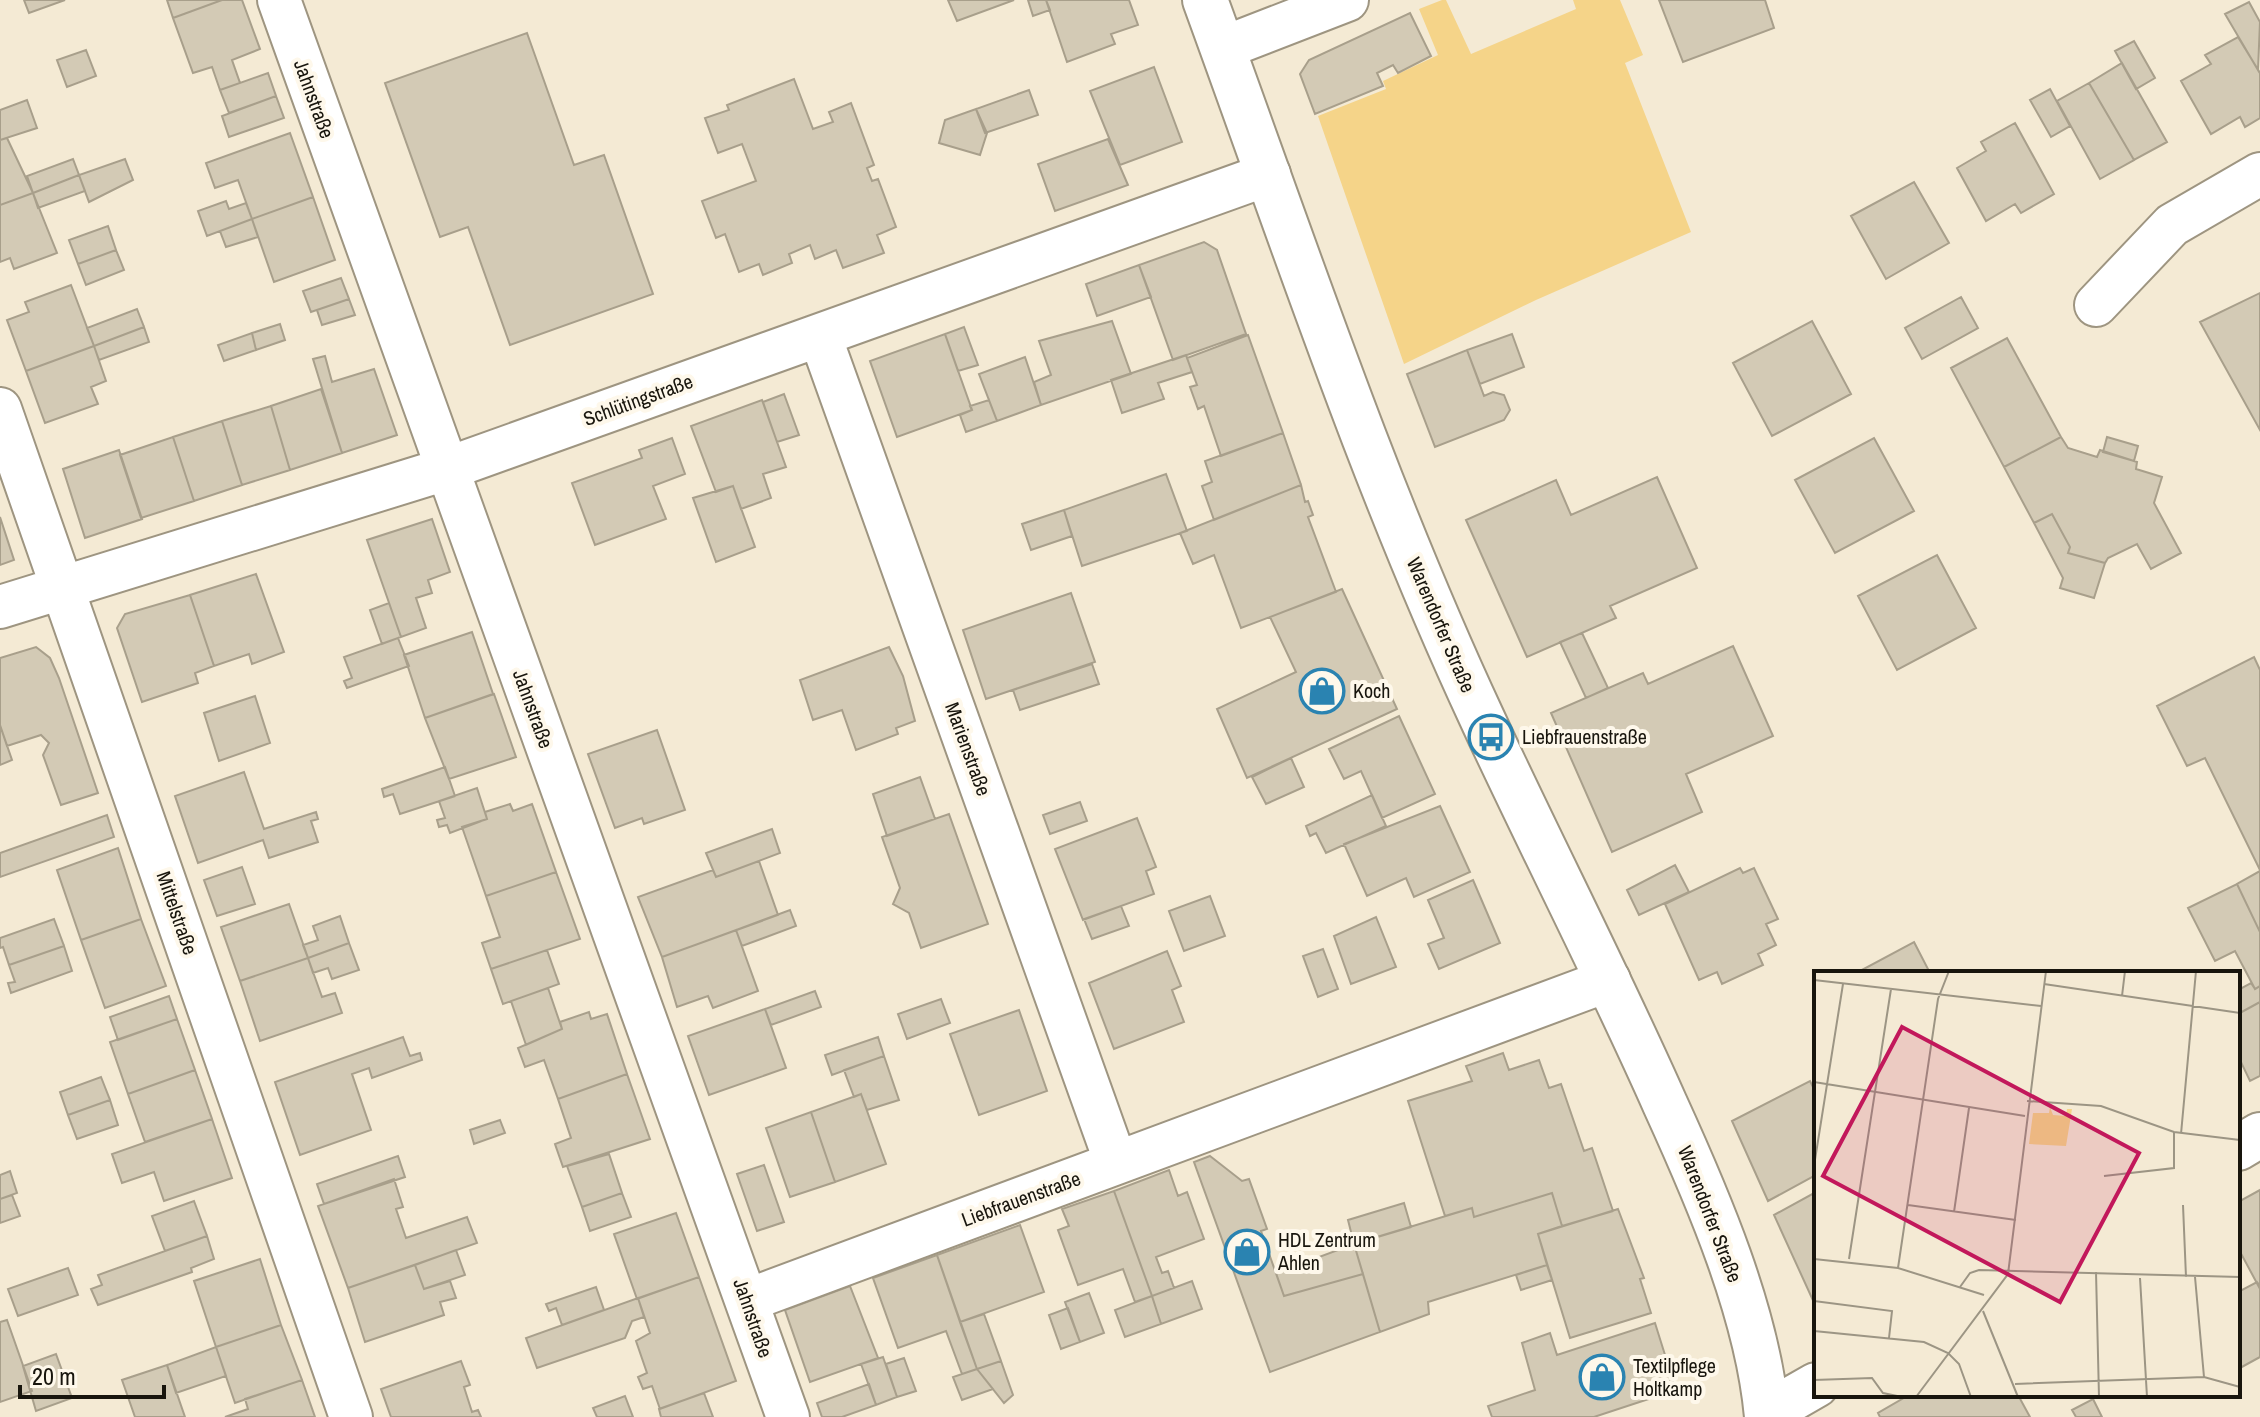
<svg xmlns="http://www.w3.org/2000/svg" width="2260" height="1417" font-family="'Archivo Narrow',sans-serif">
<rect width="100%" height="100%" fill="#f4ead4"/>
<path fill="#f5d489" d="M1442 0H1446L1471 54 1576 9 1573 0H1620L1643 55 1625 63 1691 232 1536 300 1404 364 1318 116 1386 89 1383 81 1438 55 1419 9Z"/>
<path fill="#d3cab5" stroke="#a89f8b" stroke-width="2" d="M24 0H65L29 13Z
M167 0H222L173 18Z
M222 0H242L260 49 232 60 240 83 220 90 212 67 193 73 173 18Z
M948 0H1014L957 21Z
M1028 0H1046L1050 10 1033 16Z
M1046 0H1129L1138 25 1111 34 1115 44 1067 62Z
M1659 0H1765L1774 28 1683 62Z
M2249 2 2260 22 2258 70 2225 14Z
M1410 13 1431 56 1398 73 1393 65 1377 73 1383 86 1315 114 1300 74 1309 60Z
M527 33 574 165 604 155 653 294 510 345 468 227 440 237 385 83Z
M2238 37 2260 73V118L2245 127 2240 117 2211 134 2181 81 2211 64 2205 55Z
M2134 41 2155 78 2136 89 2115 51Z
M86 50 96 76 67 87 57 60Z
M2122 63 2167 142 2134 160 2089 83Z
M1154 67 1182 142 1120 165 1090 91Z
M268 73 276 96 229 113 220 90Z
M794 79 813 129 833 122 829 112 851 103 874 165 867 168 872 181 878 179 896 227 877 235 884 253 843 268 836 250 815 259 810 245 789 254 792 263 763 275 759 264 739 272 725 234 716 238 702 201 756 181 742 144 718 153 705 118 729 110 727 105Z
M2089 83 2134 160 2100 179 2057 101Z
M2050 89 2070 126 2051 137 2030 100Z
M1029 90 1038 115 985 133 976 109Z
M276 96 284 118 229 137 222 116Z
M27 100 37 128 0 140V110Z
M976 109 987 133 980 155 939 143 945 120Z
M2015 123 2054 194 2021 213 2015 204 1986 221 1957 168 1986 151 1981 142Z
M290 133 313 197 252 219 238 180 215 188 206 163Z
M7 138 33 193 0 205V140Z
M1108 139 1128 185 1055 211 1038 164Z
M73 159 79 175 33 193 27 176Z
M125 159 133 180 89 202 79 175Z
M79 175 85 191 38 208 33 193Z
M1914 182 1949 243 1886 279 1851 216Z
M33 193 57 253 14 269 10 258 0 262V205Z
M313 197 335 260 274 282 252 219Z
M226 201 229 209 246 203 252 219 207 236 198 211Z
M252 219 258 237 226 247 220 231Z
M108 226 116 250 78 264 69 240Z
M1204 242 1217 250 1246 334 1173 360 1139 265Z
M116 250 124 270 86 285 78 264Z
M1139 265 1151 297 1097 316 1086 284Z
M341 278 349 299 311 312 303 291Z
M71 285 94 346 26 371 7 320 29 312 25 302Z
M2260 293V430L2200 322Z
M1961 297 1978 328 1922 359 1905 328Z
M349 299 355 315 322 325 317 310Z
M137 309 144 327 94 346 87 328Z
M1112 321 1131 374 1041 405 1034 382 1051 375 1039 341Z
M1812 321 1851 394 1772 436 1733 363Z
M280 324 285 340 256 350 252 333Z
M144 327 149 342 99 360 94 346Z
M964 327 978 365 958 371 945 334Z
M252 333 256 350 224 361 218 345Z
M945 334 972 410 897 437 870 361Z
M1512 334 1524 367 1480 384 1467 350Z
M1248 335 1283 433 1221 456 1204 406 1198 409 1190 387 1197 385 1187 358Z
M2007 338 2061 437 2004 467 1951 368Z
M94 346 106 381 91 387 98 404 45 423 26 371Z
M1467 350 1484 396 1493 392 1504 395 1510 410 1504 420 1435 447 1407 374Z
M1186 355 1192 372 1158 383 1164 399 1122 413 1111 380Z
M325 356 332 382 374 369 397 435 342 453 313 359Z
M1025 357 1041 405 997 421 979 374Z
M321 389 342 453 290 470 271 406Z
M784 394 799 435 777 442 763 402Z
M762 400 786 467 763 474 771 498 741 509 733 486 716 492 691 426Z
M989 400 997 421 966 432 960 415 972 410 970 406Z
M271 406 290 470 242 485 222 421Z
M222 421 242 485 194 501 173 437Z
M1283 433 1301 485 1214 520 1202 486 1212 482 1205 461Z
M173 437 194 501 141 518 120 455Z
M2061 437 2068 448 2097 457 2100 450 2137 462 2136 469 2162 477 2154 503 2181 553 2151 569 2137 544 2108 558 2105 563 2068 553 2070 547 2052 514 2034 523 2004 467Z
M2107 437 2138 446 2134 461 2103 452Z
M672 438 685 474 653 486 666 519 595 545 572 483 642 458 639 450Z
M1874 438 1914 511 1835 553 1795 480Z
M119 450 142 519 85 538 63 469Z
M1166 474 1187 531 1082 566 1064 510Z
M1657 477 1697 568 1610 606 1616 618 1527 657 1466 520 1556 480 1571 515Z
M1301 485 1305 502 1308 501 1313 515 1308 517 1336 592 1241 628 1214 555 1193 564 1180 533Z
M733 486 755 547 716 562 693 498Z
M1064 510 1072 536 1031 550 1022 524Z
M2052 514 2070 547 2068 553 2105 563 2094 598 2060 588 2063 578 2034 523Z
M0 517 14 560 0 565Z
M432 519 450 572 428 580 432 593 416 598 426 628 401 637 367 540Z
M1937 555 1976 628 1897 670 1858 596Z
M256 574 284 652 252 664 249 654 214 666 190 595Z
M1342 589 1397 709 1247 778 1217 709 1296 672 1270 617Z
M1071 593 1095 662 986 699 963 630Z
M190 595 214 666 195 673 198 683 142 702 117 628 125 614Z
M389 603 401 637 382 644 370 610Z
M472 632 493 694 425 718 404 655Z
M1582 633 1608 688 1586 698 1560 642Z
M398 638 409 666 347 688 344 681 352 678 344 657Z
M1733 646 1773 736 1686 774 1702 812 1612 852 1551 713 1643 673 1648 684Z
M36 647 50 658 59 678 98 793 61 805 43 755 49 743 41 735 7 746 0 725V658Z
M889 647 903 676 915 721 896 728 898 734 856 750 842 710 813 720 800 680Z
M2254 657 2260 670V870L2205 758 2187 766 2157 706Z
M1092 664 1099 684 1020 710 1013 690Z
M494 694 516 757 449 779 425 718Z
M255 696 270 743 219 761 204 713Z
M1399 716 1435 794 1382 818 1361 771 1344 779 1329 749Z
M0 725 12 760 0 765Z
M657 730 685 810 644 824 642 818 615 828 588 754Z
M1291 758 1304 787 1266 804 1252 777Z
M445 767 455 796 400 814 393 794 384 797 382 789Z
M244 772 264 829 316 812 318 819 311 821 318 842 269 858 263 840 198 863 175 796Z
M920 777 935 819 887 836 873 794Z
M477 788 487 819 450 833 447 825 439 827 437 820 445 818 439 801Z
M1372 795 1386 826 1326 853 1316 833 1310 836 1306 826Z
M1080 802 1087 821 1050 834 1043 815Z
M510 804 513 811 532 804 556 872 486 896 462 827 487 819 485 812Z
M1440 806 1470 872 1414 897 1406 878 1367 896 1344 844Z
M949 814 988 924 921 948 909 913 893 904 900 888 882 837Z
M107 815 114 837 0 877V853Z
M1137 818 1156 867 1146 871 1154 894 1083 920 1055 849Z
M772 829 780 853 716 877 706 853Z
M118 848 141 919 81 940 57 870Z
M759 861 778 915 662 957 638 897 713 870 716 877Z
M1675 865 1689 892 1639 915 1627 890Z
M242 867 255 904 217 916 204 880Z
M1740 868 1743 873 1754 868 1778 919 1766 924 1776 945 1758 954 1763 965 1722 984 1717 972 1699 980 1665 904Z
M2260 871V932L2237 884Z
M556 872 580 939 491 969 482 943 500 937 486 896Z
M1473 880 1500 943 1439 969 1428 944 1444 938 1428 900Z
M2237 884 2260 932V986L2255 989 2235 951 2215 961 2188 908Z
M1210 896 1225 936 1184 951 1169 911Z
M289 904 308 958 240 981 221 927Z
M1121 906 1129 926 1092 939 1084 919Z
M790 910 796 926 742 946 736 930Z
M340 916 349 943 308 958 303 945 318 940 313 926Z
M1376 917 1396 967 1351 984 1334 936Z
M54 919 64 946 9 965 3 947 0 948V938Z
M141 919 166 986 105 1008 81 940Z
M736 930 758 991 713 1008 708 996 677 1007 662 957Z
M1914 942 1930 973H1859L1858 972Z
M349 943 359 970 332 979 328 968 313 973 308 958Z
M64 946 72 971 11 993 8 983 15 982 9 965Z
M1323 949 1338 989 1318 997 1303 956Z
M547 950 559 984 503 1004 491 969Z
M1167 951 1181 986 1172 990 1184 1022 1114 1049 1089 983Z
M308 958 322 997 335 993 342 1013 260 1041 240 981Z
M2251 983 2255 989 2260 986V1002L2238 1014V990Z
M548 988 562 1029 526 1045 511 1001Z
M815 991 821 1007 771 1025 765 1009Z
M169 996 177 1019 118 1040 110 1017Z
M941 999 950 1023 907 1039 898 1014Z
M2260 1002V1076L2250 1081 2238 1056V1014Z
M765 1009 786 1068 709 1095 688 1036Z
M1019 1010 1047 1091 979 1115 950 1034Z
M589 1012 591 1019 607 1014 627 1074 558 1099 544 1060 525 1067 518 1048 562 1029 560 1022Z
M177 1019 195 1070 128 1094 110 1042Z
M403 1037 410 1056 420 1053 422 1060 372 1078 369 1068 352 1074 371 1130 300 1155 275 1082Z
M878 1037 884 1056 832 1075 825 1055Z
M1503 1053 1509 1070 1539 1060 1549 1088 1561 1084 1584 1151 1592 1148 1613 1211 1562 1226 1552 1193 1474 1217 1472 1208 1445 1216 1408 1101 1472 1081 1466 1066Z
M884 1056 899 1100 867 1110 861 1094 854 1097 844 1070Z
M195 1070 212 1119 145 1142 128 1094Z
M627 1074 650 1139 563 1167 555 1144 571 1138 558 1099Z
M101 1077 110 1100 68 1115 60 1092Z
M1810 1081 1816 1093V1175L1768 1201 1732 1121Z
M861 1094 886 1164 835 1182 811 1112Z
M110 1100 118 1125 77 1139 68 1115Z
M811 1112 835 1182 790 1197 766 1128Z
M212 1119 232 1178 164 1201 154 1172 122 1183 112 1154Z
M500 1120 505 1133 474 1144 470 1130Z
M609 1154 622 1193 582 1207 567 1166Z
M398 1156 405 1177 324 1204 317 1184Z
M1210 1156 1242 1181 1249 1179 1267 1229 1261 1231 1284 1296 1363 1274 1380 1332 1270 1372 1194 1162Z
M764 1165 784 1222 757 1231 737 1174Z
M1169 1170 1178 1196 1187 1192 1204 1239 1156 1257 1162 1273 1168 1271 1174 1288 1152 1296 1114 1191Z
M10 1171 17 1193 0 1199V1175Z
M394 1179 403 1207 396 1209 406 1238 467 1217 477 1243 348 1288 318 1206Z
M2260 1190V1286L2259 1287 2238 1248V1202Z
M1114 1191 1152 1296 1135 1302 1123 1269 1078 1285 1058 1230 1069 1226 1062 1209Z
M1816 1192V1307L1774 1215Z
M622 1193 631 1217 590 1231 582 1207Z
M1552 1193 1562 1226 1538 1234 1547 1265 1428 1302 1429 1314 1380 1332 1354 1244 1472 1208 1474 1217Z
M12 1195 20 1216 0 1223V1199Z
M194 1201 207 1236 165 1251 152 1216Z
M1404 1203 1411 1227 1354 1244 1348 1220Z
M1618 1209 1644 1278 1640 1279 1651 1313 1570 1338 1538 1234Z
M676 1213 699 1277 637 1299 614 1234Z
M1020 1225 1044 1292 960 1322 937 1255Z
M207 1236 214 1259 191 1268 192 1272 98 1305 91 1289 102 1285 98 1275Z
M1354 1244 1363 1274 1284 1296 1276 1273Z
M456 1250 465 1275 424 1289 415 1265Z
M937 1255 977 1369 962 1374 946 1331 898 1348 873 1278Z
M260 1259 281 1325 216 1347 194 1281Z
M415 1265 424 1289 450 1281 456 1298 440 1302 444 1315 365 1342 348 1288Z
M1547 1265 1552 1280 1521 1290 1516 1275Z
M68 1268 78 1295 18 1316 8 1289Z
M699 1277 736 1381 660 1409 652 1386 643 1389 638 1377 647 1373 636 1341 650 1333 638 1298Z
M1192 1281 1202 1309 1161 1324 1152 1296Z
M2257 1282 2260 1286V1357L2240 1368 2238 1292Z
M850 1286 878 1358 810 1382 785 1310Z
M596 1287 604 1310 562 1325 556 1308 549 1311 546 1304Z
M1089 1293 1104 1333 1080 1342 1065 1302Z
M1152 1296 1161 1324 1125 1337 1115 1310Z
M638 1298 644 1317 632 1321 625 1338 537 1368 526 1338Z
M1068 1308 1080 1342 1061 1349 1049 1315Z
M984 1314 1001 1361 977 1369 960 1322Z
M7 1320 32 1391 0 1402V1322Z
M1655 1323 1676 1390 1594 1417H1492L1488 1406 1535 1390 1522 1343 1550 1333 1557 1355Z
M281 1325 302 1380 235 1403 216 1347Z
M216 1347 226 1376 176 1393 167 1365Z
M56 1354 72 1398 36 1411 23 1366Z
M883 1357 897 1397 876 1405 861 1364Z
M904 1358 916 1391 897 1397 886 1364Z
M461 1361 470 1385 464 1387 472 1412 478 1410 481 1417H391L381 1389Z
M1001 1361 1013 1395 1004 1403 977 1369Z
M167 1365 185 1417H135L122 1380Z
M977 1369 993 1389 962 1400 953 1377Z
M302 1380 315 1417H225L248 1409 245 1399Z
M869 1384 876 1405 842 1417H822L817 1403Z
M704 1393 713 1417H661L659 1409Z
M1909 1395H2018L2030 1417H1880L1878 1413Z
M625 1396 633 1417H597L593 1408Z
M2093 1399 2102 1417H2076L2072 1410Z"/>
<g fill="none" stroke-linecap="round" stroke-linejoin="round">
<g stroke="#9e9581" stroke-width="46">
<path id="minor" d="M279 0 788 1417
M1223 48 1347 0
M2096 305 2172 225 2260 174
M820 336 1116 1163
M0 409 351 1417
M0 607 446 469 1269 174
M748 1300 1609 980"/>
</g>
<g stroke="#9e9581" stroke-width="48">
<path id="tertiary" d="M1205 0C1293 241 1373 484 1481 716 1541 846 1607 973 1665 1104 1708 1198 1758 1314 1767 1417
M2238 1148 2260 1135
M1767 1413 1816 1385"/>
</g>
<use href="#minor" stroke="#fff" stroke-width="42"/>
<use href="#tertiary" stroke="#fff" stroke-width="44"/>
</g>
<defs>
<g id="shop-ring" transform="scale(2.3)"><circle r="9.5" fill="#fef8eb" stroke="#2a83b1" stroke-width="1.5"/><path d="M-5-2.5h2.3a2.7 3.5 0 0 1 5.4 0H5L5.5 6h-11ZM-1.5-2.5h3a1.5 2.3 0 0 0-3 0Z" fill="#2a83b1"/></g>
<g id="bus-ring" transform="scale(2.3)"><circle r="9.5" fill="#fef8eb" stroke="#2a83b1" stroke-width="1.5"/><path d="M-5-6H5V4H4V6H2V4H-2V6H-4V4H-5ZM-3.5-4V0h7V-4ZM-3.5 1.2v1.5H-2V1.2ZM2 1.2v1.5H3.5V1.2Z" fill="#2a83b1"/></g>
</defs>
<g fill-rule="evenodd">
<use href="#shop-ring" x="1322" y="691"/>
<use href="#bus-ring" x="1491" y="737"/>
<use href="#shop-ring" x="1247" y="1252"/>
<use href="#shop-ring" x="1602" y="1377"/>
</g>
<g text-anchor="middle" stroke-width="8" stroke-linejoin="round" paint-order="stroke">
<g font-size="20" fill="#18150d" stroke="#fef8eb">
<text transform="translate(314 99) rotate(70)" y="7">Jahnstraße</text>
<text transform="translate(638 400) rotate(-20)" y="7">Schlütingstraße</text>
<text transform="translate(1441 625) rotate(67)" y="7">Warendorfer Straße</text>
<text transform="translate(533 709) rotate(70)" y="7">Jahnstraße</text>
<text transform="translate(968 749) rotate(70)" y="7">Marienstraße</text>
<text transform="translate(177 913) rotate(71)" y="7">Mittelstraße</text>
<text transform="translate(1021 1199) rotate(-20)" y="7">Liebfrauenstraße</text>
<text transform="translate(1710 1214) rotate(69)" y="7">Warendorfer Straße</text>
<text transform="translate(753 1318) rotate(71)" y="7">Jahnstraße</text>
</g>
<g font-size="20" fill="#18150d" stroke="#fef8eb" text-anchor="start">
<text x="1353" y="698">Koch</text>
<text x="1522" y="744">Liebfrauenstraße</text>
<text x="1278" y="1247">HDL Zentrum<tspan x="1278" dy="23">Ahlen</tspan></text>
<text x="1633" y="1373">Textilpflege<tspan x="1633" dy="23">Holtkamp</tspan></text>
</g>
</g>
<g transform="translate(1814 971)">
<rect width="426" height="426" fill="#f4ead4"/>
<path d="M236 136 239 144 252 145 253 138H258L252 175 215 173 219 142H235Z" fill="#f5d489"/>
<path fill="none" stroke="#9c9584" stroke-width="2" d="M0 9 227 35M230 13 426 42M308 25 311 0M0 111 211 145M213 130 287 135 360 161 426 169M426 145V212M367 163 382 0M0 195 29 13M290 205 360 197V161M94 234 202 249M369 234 372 306M140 241 155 137M0 288 84 297 170 324M35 288 77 18M84 297 124 28 135 0M282 301 285 426M381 306 390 406M326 307 333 426M146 316 156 302 165 299 426 306M0 330 78 340 75 367M169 340 204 426M0 360 110 371 134 382 145 393 157 426M0 409 58 407 69 422 88 426M201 413 390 406 426 416M102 426 194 303 232 0"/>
<path fill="#c2185b" fill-opacity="0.15" stroke="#c2185b" stroke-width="4" d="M88 56 325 182 246 331 9 205Z"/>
<rect width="426" height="426" fill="none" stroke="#18150d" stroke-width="4"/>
</g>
<path d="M20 1385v12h144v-12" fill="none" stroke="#18150d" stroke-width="4"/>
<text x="32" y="1385" font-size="24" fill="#18150d" stroke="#fef8eb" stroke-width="6" paint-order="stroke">20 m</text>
</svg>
